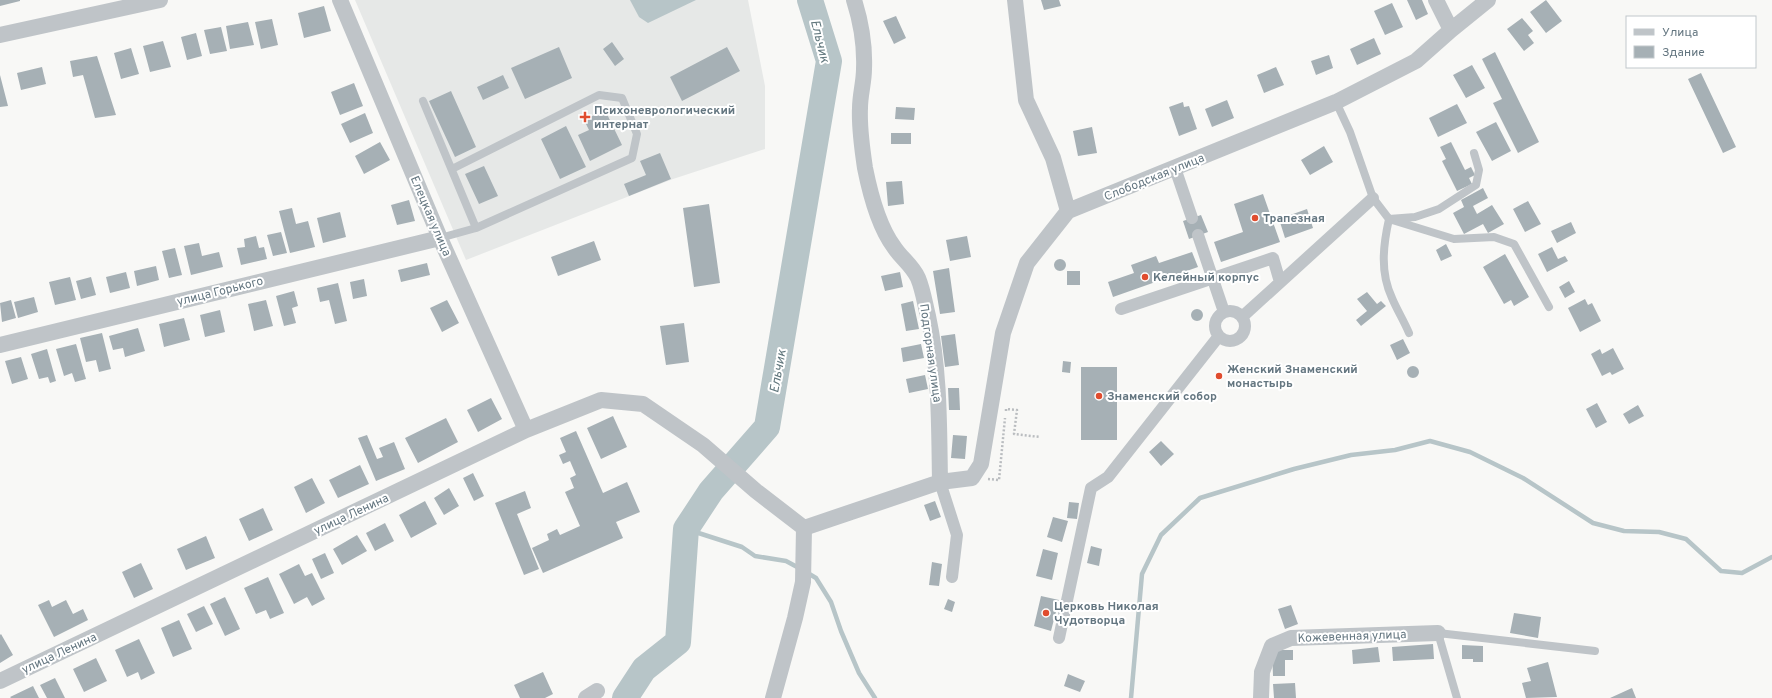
<svg xmlns="http://www.w3.org/2000/svg" width="1772" height="698" font-family="Overpass,sans-serif">
<rect width="100%" height="100%" fill="#f8f8f6"/>
<path fill="#e6e8e7" d="M355 0H748L765 86V149L673 179 466 260Z"/>
<path fill="#b7c5c8" d="M630 0H696L648 23 639 17Z"/>
<g fill="none" stroke-linecap="round" stroke-linejoin="round">
<path stroke="#b7c5c8" stroke-width="4.5" d="M686 529 742 547 755 556 786 561 799 568
M806 572 816 578 831 602 841 631 859 673 875 698
M1131 698 1142 574 1161 535 1200 498 1294 469 1351 455 1395 450 1430 441 1470 452 1523 478 1593 523 1624 531 1659 532 1686 539 1721 571 1742 573 1772 557"/>
<path stroke="#b7c5c8" stroke-width="26" d="M625 698 644 669 678 642 686 529 711 491 767 427 829 61 810 0"/>
</g>
<path fill="#a6b0b5" d="M0 0H20V1L0 6Z
M1041 0H1059L1061 6 1044 10Z
M1407 0H1422L1428 14 1416 20Z
M1546 0 1562 21 1546 33 1530 12Z
M1392 3 1403 27 1385 35 1374 11Z
M324 6 331 31 304 38 298 13Z
M896 16 906 38 894 44 883 21Z
M1522 18 1533 31 1528 35 1534 43 1524 51 1507 29Z
M272 19 278 45 261 49 255 22Z
M248 22 254 45 230 49 226 26Z
M221 27 227 51 210 54 204 30Z
M196 33 202 56 187 60 181 37Z
M1374 38 1381 54 1357 65 1350 49Z
M163 41 171 67 150 72 143 46Z
M612 42 624 59 615 66 603 49Z
M559 47 572 78 525 99 511 68Z
M727 47 740 71 682 101 670 77Z
M131 48 139 74 121 79 114 53Z
M1495 52 1539 142 1518 153 1493 103 1502 99 1482 59Z
M1329 55 1333 68 1316 75 1311 61Z
M97 56 116 115 95 118 83 75 73 77 70 61Z
M1472 65 1485 88 1466 98 1453 75Z
M42 67 46 84 21 90 17 73Z
M1276 67 1284 85 1264 93 1257 75Z
M1701 73 1736 147 1723 153 1688 79Z
M0 75 8 106 0 107Z
M503 75 509 88 483 100 477 87Z
M354 83 363 106 340 115 331 92Z
M451 91 476 147 455 157 429 101Z
M1227 100 1234 118 1212 127 1205 109Z
M1183 102 1184 107 1189 106 1197 129 1179 136 1169 107Z
M1457 104 1467 123 1438 137 1429 118Z
M896 107 915 108 914 120 895 119Z
M605 110 622 145 590 161 578 135 589 130 584 120Z
M365 113 373 133 350 143 341 124Z
M1496 122 1511 151 1492 161 1476 132Z
M566 126 586 167 560 179 541 139Z
M1092 127 1097 153 1078 156 1073 131Z
M891 133H911V144H891Z
M380 142 390 160 364 174 355 156Z
M1451 142 1465 170 1471 167 1475 175 1469 178 1472 184 1457 191 1442 161 1446 159 1440 147Z
M1324 146 1333 162 1310 175 1301 160Z
M660 153 671 179 629 196 624 184 646 175 640 161Z
M484 166 498 196 479 204 465 174Z
M902 181 904 204 888 206 886 182Z
M1483 188 1488 198 1473 206 1477 214 1492 205 1504 224 1488 233 1483 224 1464 234 1453 213 1464 207 1461 200Z
M1263 194 1280 242 1221 262 1214 242 1243 232 1234 204Z
M409 200 415 221 397 225 391 205Z
M1528 201 1541 224 1525 232 1513 209Z
M709 204 720 283 694 287 683 208Z
M292 208 296 224 308 221 315 247 290 253 279 211Z
M1307 209 1313 228 1285 238 1279 219Z
M340 212 346 237 323 243 317 218Z
M1201 215 1208 232 1189 239 1183 221Z
M1571 222 1576 233 1557 243 1551 231Z
M281 232 287 253 273 256 267 235Z
M256 236 259 248 264 247 267 259 241 265 237 248 245 247 244 239Z
M967 236 971 257 950 261 946 240Z
M594 241 601 260 558 276 551 257Z
M199 243 202 256 219 252 223 267 191 275 184 246Z
M1446 244 1452 256 1441 261 1436 250Z
M1552 247 1558 259 1565 256 1568 261 1547 272 1538 254Z
M175 248 182 275 169 278 162 251Z
M1192 252 1198 267 1113 297 1108 282 1134 273 1131 265 1156 256 1159 263Z
M1505 254 1529 297 1514 306 1511 300 1504 304 1483 267Z
M1054 265a6 6 0 1 1 12 0a6 6 0 1 1-12 0Z
M427 263 430 275 401 282 398 270Z
M156 266 159 280 137 286 134 271Z
M949 268 955 312 940 314 933 271Z
M1067 271H1080V285H1067Z
M126 272 130 288 110 293 106 277Z
M900 272 903 287 885 291 881 276Z
M70 277 76 300 55 305 49 282Z
M91 277 96 295 81 299 76 281Z
M364 279 367 296 353 299 350 282Z
M1569 281 1575 292 1565 298 1559 287Z
M338 283 347 321 335 324 329 300 320 302 317 288Z
M294 291 298 306 292 308 296 323 284 326 276 296Z
M1367 292 1377 304 1381 301 1386 306 1361 326 1356 320 1367 311 1357 299Z
M34 297 38 312 18 318 14 302Z
M1585 299 1588 305 1592 303 1601 321 1580 332 1568 308Z
M11 300 16 318 2 322 0 303Z
M266 300 273 326 254 331 248 304Z
M447 300 459 323 442 332 430 308Z
M913 301 919 329 906 331 901 304Z
M1191 315a6 6 0 1 1 12 0a6 6 0 1 1-12 0Z
M220 310 225 332 205 337 200 315Z
M184 318 190 340 164 347 159 324Z
M684 323 689 362 666 365 660 326Z
M138 328 145 351 125 357 123 348 113 350 109 336Z
M102 333 111 369 99 372 96 360 86 362 80 338Z
M955 334 959 365 945 367 941 336Z
M1403 339 1410 353 1397 360 1390 345Z
M76 344 86 379 75 382 72 373 64 376 56 349Z
M921 344 924 358 903 362 901 348Z
M1613 348 1624 369 1612 375 1610 372 1602 376 1591 354 1600 349 1602 354Z
M47 349 56 381 50 383 48 377 39 379 31 354Z
M21 357 28 379 12 384 5 361Z
M1063 361 1071 362 1070 373 1062 372Z
M1407 372a6 6 0 1 1 12 0a6 6 0 1 1-12 0Z
M1081 367H1117V440H1081Z
M925 375 928 389 909 393 906 379Z
M948 388H959L960 410H949Z
M491 398 502 419 478 432 467 410Z
M1597 403 1607 422 1596 428 1586 409Z
M1638 405 1644 416 1629 424 1623 414Z
M613 416 627 447 601 459 587 428Z
M446 418 458 442 418 463 405 438Z
M576 431 603 493 627 482 640 512 616 522 623 538 543 573 532 548 549 540 547 534 557 529 560 535 580 526 565 492 574 488 570 478 576 475 570 461 563 464 559 455 566 452 560 438Z
M367 435 377 459 383 457 379 448 394 442 405 469 376 481 358 438Z
M953 435 967 436 965 459 951 458Z
M1161 441 1174 454 1161 466 1149 452Z
M360 465 369 484 338 498 329 480Z
M473 473 484 496 474 501 463 478Z
M312 478 325 503 306 513 294 487Z
M449 488 459 506 444 515 434 498Z
M525 491 531 508 517 514 539 569 524 575 495 503Z
M425 501 437 524 411 538 399 515Z
M935 501 941 517 930 521 924 505Z
M1069 502 1079 503 1077 519 1067 518Z
M263 508 273 530 249 541 239 519Z
M1053 517 1068 521 1062 542 1047 537Z
M385 523 394 541 375 551 366 533Z
M357 535 367 551 342 565 333 549Z
M206 536 215 558 186 570 177 549Z
M1091 546 1102 549 1099 566 1087 563Z
M1043 549 1058 553 1052 580 1036 576Z
M325 553 334 573 321 579 312 559Z
M932 562 942 564 939 586 929 585Z
M141 563 153 589 134 598 122 572Z
M299 564 305 576 312 573 325 599 312 606 307 597 294 604 279 574Z
M268 577 284 613 270 619 266 610 256 614 244 588Z
M1041 596 1059 600 1051 631 1034 626Z
M225 597 240 629 225 636 210 604Z
M948 599 955 602 952 612 944 609Z
M49 600 52 607 66 600 73 614 83 609 88 620 54 637 38 605Z
M1291 605 1298 624 1285 629 1278 609Z
M204 606 213 624 196 632 187 614Z
M1514 613 1541 617 1538 638 1510 633Z
M179 620 192 649 173 657 161 628Z
M1 634 13 655 0 663V635Z
M139 639 155 673 141 680 138 672 127 677 115 650Z
M1433 644 1434 659 1393 661 1392 647Z
M1462 645 1483 646V662H1473V659H1462Z
M1378 647 1380 662 1353 664 1352 650Z
M1272 650H1293V660H1285V676H1273Z
M96 658 107 681 84 692 73 669Z
M1548 662 1557 697 1526 698 1522 683 1531 681 1527 668Z
M543 672 553 694 545 698H520L514 685Z
M1068 674 1085 681 1080 692 1064 686Z
M55 678 65 698H47L40 685Z
M1295 683 1296 698H1274L1273 684Z
M33 686 39 698H11L10 697Z
M1632 688 1636 698H1610Z"/>
<g fill="none" stroke-linecap="round" stroke-linejoin="round">
<path stroke="#babdc0" stroke-width="2.5" stroke-dasharray="2 2" stroke-linecap="butt" d="M1006 411V409L1017 410 1014 434 1040 437
M988 479 999 480 1005 418"/>
<path stroke="#bfc4c8" stroke-width="8" d="M423 101 476 228
M1336 102 1350 132 1373 198 1389 219 1454 239 1494 237 1514 244 1549 307
M440 238 476 228 632 158 637 134 622 98 599 95 452 169
M1409 333C1404 321 1397 310 1392 298 1380 272 1383 246 1389 219L1415 217 1439 209 1476 185 1479 170 1474 153
M1457 698 1438 633 1595 651"/>
<path stroke="#bfc4c8" stroke-width="12" d="M1175 168 1192 218
M1198 235 1224 312
M1121 309 1273 258 1280 282
M1215 326a15 15 0 1 1 30 0a15 15 0 1 1-30 0Z
M1242 317 1373 198
M940 482 957 535 952 577
M1059 638 1091 488 1108 477 1219 336"/>
<path stroke="#bfc4c8" stroke-width="16" d="M340 0 440 238 526 430
M854 0C861 22 865 45 864 69 864 82 860 95 860 108 859 128 862 148 865 168 870 193 879 227 894 247 901 258 912 265 918 278 923 290 925 304 928 316 940 371 939 427 940 482
M1015 0 1026 100 1053 158 1068 211
M1436 0 1451 30
M0 35 160 0
M0 345 440 238
M0 681 526 430 601 400 643 404 703 445 756 491 804 528 940 482 972 478 981 464 1003 333 1027 263 1068 211 1336 102 1416 61 1451 30 1488 0
M586 698 597 691
M773 698 795 618 803 582 804 528
M1261 698 1262 672 1272 646 1291 638 1438 633"/>
</g>
<g fill="#e04c2e" stroke="#fff" stroke-width="1.5">
<path d="M583 111h4v4h4v4h-4v4h-4v-4h-4v-4h4z"/>
<circle cx="1255" cy="218" r="4"/>
<circle cx="1145" cy="277" r="4"/>
<circle cx="1219" cy="376" r="4"/>
<circle cx="1099" cy="396" r="4"/>
<circle cx="1046" cy="613" r="4"/>
</g>
<g text-anchor="middle" stroke-width="4" stroke-linejoin="round" paint-order="stroke">
<g font-size="12" font-weight="bold" fill="#647680" stroke="#fff" text-anchor="start">
<text x="594" y="114">Психоневрологический<tspan x="594" dy="14">интернат</tspan></text>
<text x="1263" y="222">Трапезная</text>
<text x="1153" y="281">Келейный корпус</text>
<text x="1227" y="373">Женский Знаменский<tspan x="1227" dy="14">монастырь</tspan></text>
<text x="1107" y="400">Знаменский собор</text>
<text x="1054" y="610">Церковь Николая<tspan x="1054" dy="14">Чудотворца</tspan></text>
</g>
<g font-size="12" fill="#647680" stroke="#fff">
<text transform="translate(1154 177) rotate(-22)" y="4">Слободская улица</text>
<text transform="translate(431 216) rotate(67)" y="4">Елецкая улица</text>
<text transform="translate(220 291) rotate(-14)" y="4">улица Горького</text>
<text transform="translate(931 353) rotate(82)" y="4">Подгорная улица</text>
<text transform="translate(351 514) rotate(-25)" y="4">улица Ленина</text>
<text transform="translate(1352 636) rotate(-2)" y="4">Кожевенная улица</text>
<text transform="translate(59 653) rotate(-25)" y="4">улица Ленина</text>
</g>
<g font-size="13" font-style="italic" fill="#5f757b" stroke="#fff">
<text transform="translate(821 41) rotate(76)" y="5">Ельчик</text>
<text transform="translate(777 371) rotate(-80)" y="5">Ельчик</text>
</g>
</g>
<rect x="1626" y="16" width="130" height="52" fill="#ffffff" stroke="#c1c8cc"/>
<rect x="1634" y="29" width="20" height="6" fill="#bfc4c8" stroke="#c1c8cc"/>
<text x="1662" y="36" font-size="12" fill="#647680">Улица</text>
<rect x="1634" y="46" width="20" height="12" fill="#a6b0b5" stroke="#c1c8cc"/>
<text x="1662" y="56" font-size="12" fill="#647680">Здание</text>
</svg>
